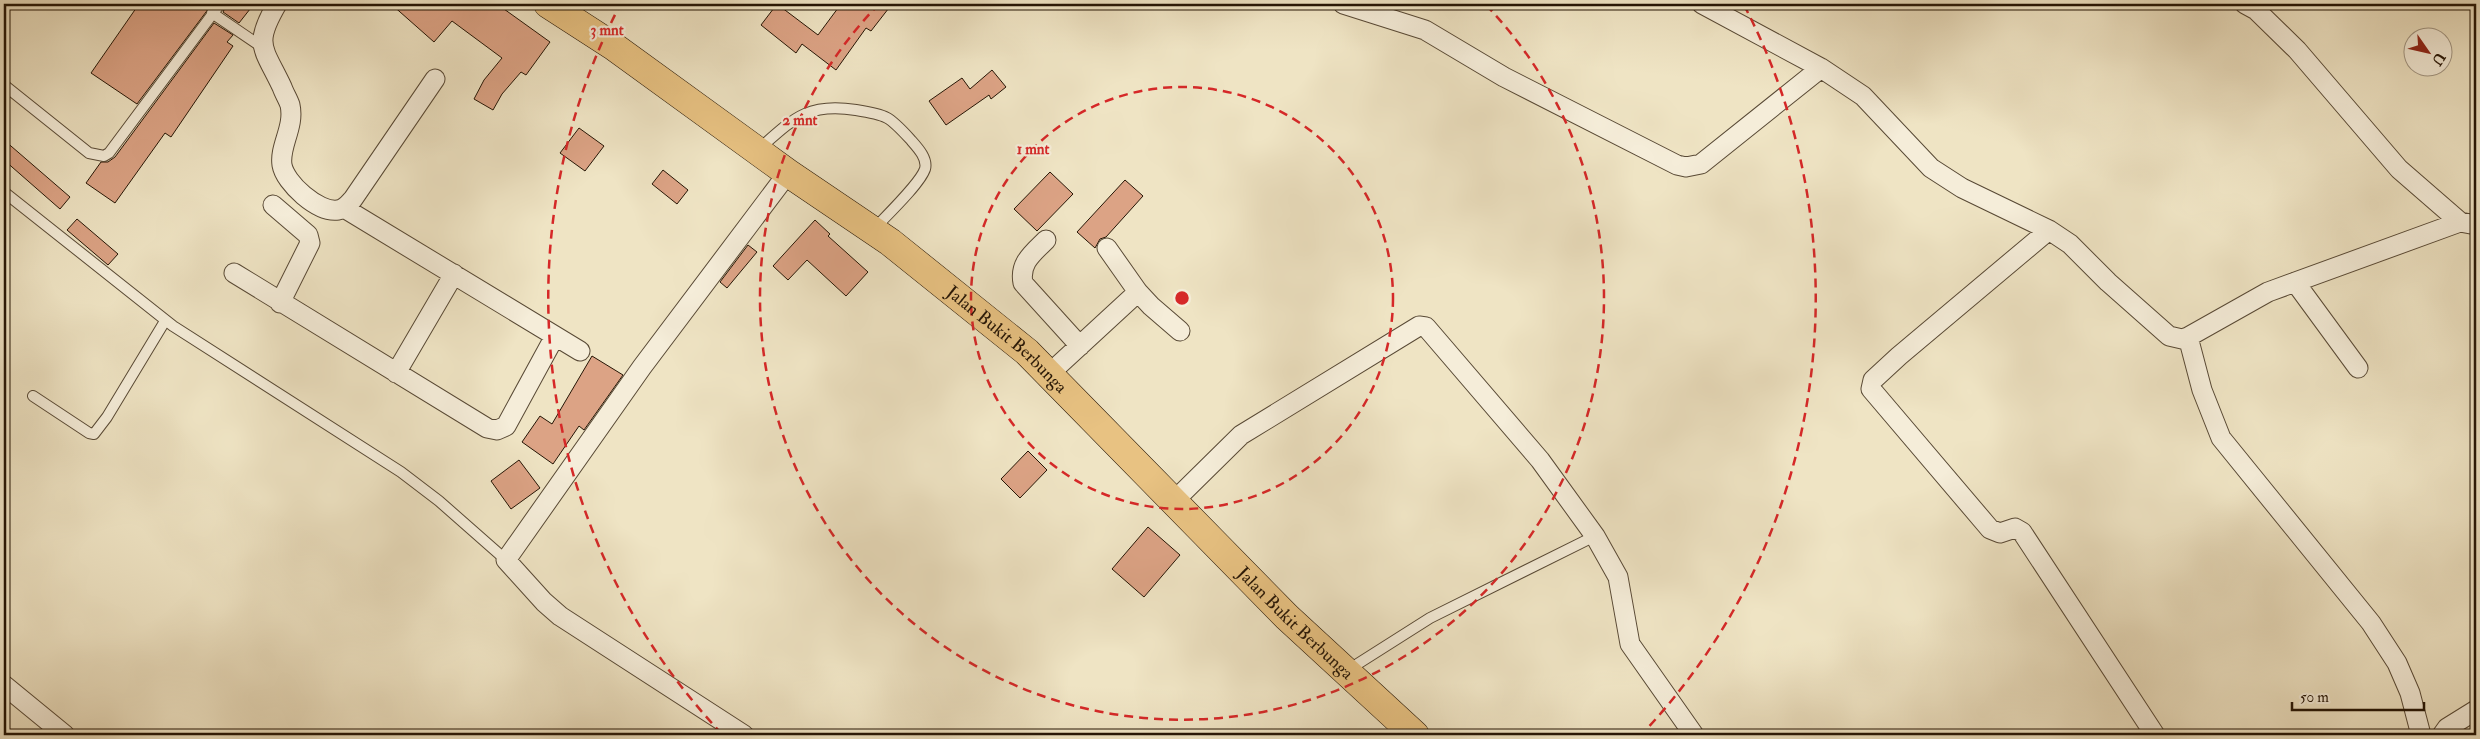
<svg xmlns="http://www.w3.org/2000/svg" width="2480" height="739" font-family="'IM FELL Double Pica',serif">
<rect width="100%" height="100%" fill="#efe4c4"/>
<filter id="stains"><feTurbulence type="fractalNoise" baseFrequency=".004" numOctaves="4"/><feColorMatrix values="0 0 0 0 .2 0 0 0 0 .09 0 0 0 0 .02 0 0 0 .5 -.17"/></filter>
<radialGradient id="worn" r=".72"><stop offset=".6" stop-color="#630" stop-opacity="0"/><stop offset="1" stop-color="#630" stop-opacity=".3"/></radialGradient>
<path fill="#dca385" stroke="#251505" d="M139 4H212L137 104 91 73Z
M227 4H254L239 23 223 12Z
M391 4H497L550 42 526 75 521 72 502 94 493 110 474 99 484 80 502 58 452 21 434 42Z
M777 4 818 35 841 4H892L871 31 866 28 836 70 802 44 796 53 761 25Z
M214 23 233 35 227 42 233 46 171 137 165 133 115 203 86 183 101 162H108L115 157Z
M992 70 1006 87 991 99 989 95 946 125 929 101 962 78 970 89Z
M579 128 604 146 585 171 560 153Z
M4 140 70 197 60 209 4 160Z
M663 170 688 190 677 204 652 184Z
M1050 172 1073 194 1037 231 1014 209Z
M1125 180 1143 196 1106 237 1100 239 1095 248 1077 232Z
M77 219 118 254 108 265 67 230Z
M815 220 830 234 828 236 868 272 846 296 807 260 788 280 773 266Z
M748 245 757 252 727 288 720 282Z
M592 356 623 375 584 430 579 426 553 464 522 442 540 416 552 424Z
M1028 451 1047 470 1020 498 1001 479Z
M519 460 540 488 511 509 491 481Z
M1148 527 1180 555 1144 597 1112 569Z"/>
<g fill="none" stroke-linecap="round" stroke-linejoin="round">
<g stroke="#584935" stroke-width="12">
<path id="service" d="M212 13 262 47
M4 85 89 153 104 156 109 153 220 4
M759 149C793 119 808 102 856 110 887 115 889 116 910 139 917 147 928 158 925 169 920 184 885 217 873 230
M4 192 173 326 401 472 439 501 506 560
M33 396 89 433 94 434 107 417 165 321
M1348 670 1430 618 1595 536"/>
</g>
<g stroke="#584935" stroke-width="21">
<path id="minor" d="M277 4C253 45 263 47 282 87 284 93 288 99 290 105 295 127 279 146 282 165 285 183 318 213 338 210 345 209 348 204 353 199L435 79
M1343 4 1425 30 1504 77 1677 165 1686 167 1701 164 1821 68
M1702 4 1821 68 1863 96 1931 168 1962 188 2049 230 2070 244 2108 282 2169 336 2182 339 2188 337
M2245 4 2256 10 2297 50 2399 169 2460 222
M273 205 308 235 310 243 280 303
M344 208 580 351
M2049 230 1899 356 1873 380 1871 389 1990 529 2000 533 2015 528 2022 532 2155 735
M1046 240C1033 253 1019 263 1023 283L1080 346
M1107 248 1138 292 1151 306 1180 331
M234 273 487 428 497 430 506 426 555 336
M2295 282 2358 368
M396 373 454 274
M1049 374 1138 292
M1173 502 1241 435 1419 326 1426 327 1540 460 1595 536 1618 577 1630 644 1694 735
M4 685 65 735
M744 735 560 616 544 602 506 560 642 367 788 173
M2421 735 2410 693 2397 663 2371 623 2221 438 2202 390 2188 337 2268 292 2460 222 2476 225
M2442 735 2447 728 2476 710"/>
</g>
<g stroke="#251505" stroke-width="29">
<g id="primary">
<path id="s1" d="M548 4 613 46 788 173 890 242 1027 352 1287 617 1415 735"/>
</g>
</g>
<use href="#service" stroke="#f5edd9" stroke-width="10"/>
<use href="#minor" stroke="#f5edd9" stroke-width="19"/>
<use href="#primary" stroke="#e8c282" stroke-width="28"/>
</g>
<g fill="none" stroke="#d62828" stroke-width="2.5" stroke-dasharray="9 6">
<circle cx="1182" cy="298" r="211"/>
<path d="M1486 5A422 422 0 1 1 878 5"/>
<path d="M722 734A634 634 0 0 1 620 5M1744 5A634 634 0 0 1 1642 734"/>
</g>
<g text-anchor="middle" stroke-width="4.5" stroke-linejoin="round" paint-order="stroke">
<g font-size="18" fill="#251505" stroke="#f5edd9">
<text dy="6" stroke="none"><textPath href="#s1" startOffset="569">Jalan Bukit Berbunga</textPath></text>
<text dy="6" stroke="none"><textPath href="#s1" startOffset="974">Jalan Bukit Berbunga</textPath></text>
</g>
</g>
<circle cx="1182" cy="298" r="8" fill="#d62828" stroke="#f5edd9" stroke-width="2.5"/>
<g font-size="15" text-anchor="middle" font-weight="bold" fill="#d62828" stroke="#f5edd9" stroke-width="4.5" stroke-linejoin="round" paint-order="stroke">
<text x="607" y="35">3 mnt</text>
<text x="800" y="125">2 mnt</text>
<text x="1033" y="154">1 mnt</text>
</g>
<rect width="2480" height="739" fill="none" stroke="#efe4c4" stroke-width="20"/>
<rect x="5" y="5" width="2470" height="729" fill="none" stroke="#251505" stroke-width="2.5"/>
<rect x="10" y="10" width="2460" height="719" fill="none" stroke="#251505"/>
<g transform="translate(2428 52) rotate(124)"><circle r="24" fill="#f5edd9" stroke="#a29784"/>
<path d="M0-4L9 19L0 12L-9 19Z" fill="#8f2418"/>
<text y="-8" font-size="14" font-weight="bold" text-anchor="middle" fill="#251505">U</text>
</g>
<path d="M2292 702v8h132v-8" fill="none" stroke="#251505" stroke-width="2.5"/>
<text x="2300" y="702" font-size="15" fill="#251505" stroke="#f5edd9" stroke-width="4" paint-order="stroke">50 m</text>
<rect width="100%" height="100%" filter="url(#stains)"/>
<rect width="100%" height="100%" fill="url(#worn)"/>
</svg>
